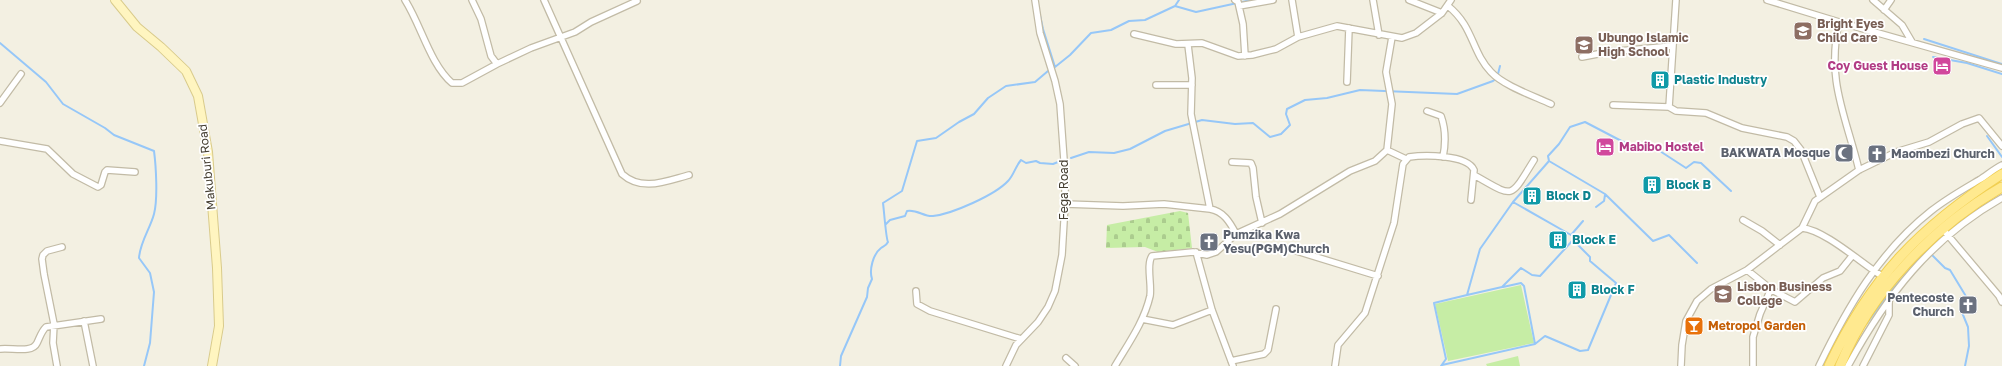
<svg xmlns="http://www.w3.org/2000/svg" width="2002" height="366" font-family="'Golos Text',sans-serif">
<defs>
<pattern id="cemetery-stones" width="16" height="16" patternUnits="userSpaceOnUse"><rect width="16" height="16" fill="#c6eda5"/><path d="M2 7V4a2 2 0 0 1 4 0v3zM10 15v-3a2 2 0 0 1 4 0v3z" fill="#abcc8e"/></pattern>
</defs>
<rect width="100%" height="100%" fill="#f3f0e2"/>
<path fill="url(#cemetery-stones)" d="M1180 211 1188 213 1192 248 1158 252 1145 247 1106 248 1107 225Z"/>
<path fill="#c6eda5" d="M1521 285 1534 343 1448 361 1435 304Z
M1518 356 1520 366H1487L1486 364Z"/>
<g fill="none" stroke-linecap="round" stroke-linejoin="round">
<path stroke="#96c7f8" stroke-width="2" d="M1175 6 1179 0
M1039 11 1043 29 1055 67 1070 55 1091 33 1111 30 1129 21 1145 20 1175 6 1196 12 1251 0
M1924 39 2002 64
M0 43 46 82 63 104 105 128 114 135 154 151C156 166 158 199 154 214 150 229 140 242 139 258L150 273 154 292 150 343 144 366
M1933 57 1967 63 2002 74
M1987 136 2002 157
M1071 158 1089 152 1114 153 1130 149 1165 131 1202 120 1235 124 1253 123 1270 137 1281 134 1290 125 1286 114 1287 109 1305 100 1327 98 1360 90 1457 94 1493 81 1497 78 1500 66
M1549 161 1605 194 1653 241 1669 235 1697 263
M1513 202 1571 235 1583 221
M1596 207 1604 201 1605 195
M886 224 890 220 905 216 907 211C917 209 924 217 933 216 952 214 995 195 1008 181 1014 175 1015 167 1021 160L1026 163 1036 161 1040 163 1053 164 1063 160
M1936 243 1941 239
M1930 253 1945 268 1950 270 1967 298 1962 303 1961 310 1968 327 1969 346 1965 366
M1503 287 1521 283 1524 286 1535 344
M1890 292 1925 253
M1867 323 1885 298
M1442 365 1535 344 1545 336 1580 351 1588 350 1616 283 1590 261V257L1573 240 1540 276 1532 275 1521 268 1502 287 1467 295
M840 366 841 356 867 297 868 288 872 279C869 270 873 254 881 248 884 246 886 246 888 242 886 239 884 210 883 203L902 191 917 141 936 138 959 122 974 114 988 98 1006 86 1035 82 1048 71
M1441 366 1446 359 1434 303 1467 295 1480 249 1513 202 1549 161 1548 156 1559 144 1570 127 1585 122 1633 147 1649 144 1686 168 1694 162 1701 163 1731 191"/>
<g stroke="#c2bba6" stroke-width="8">
<path id="street" d="M405 0C421 25 430 64 452 83H462L497 64
M472 0 481 19 491 56 497 64 531 48 575 32 591 22 637 1
M544 0 622 174C642 192 666 181 689 175
M1235 0 1238 2 1243 24 1245 56
M1292 0 1298 37
M1373 0 1379 35
M1409 0 1442 13
M1676 0 1669 107 1676 111 1706 113 1742 128 1787 137 1794 141 1801 150 1820 197
M1767 0 1839 22 2002 68
M1873 0 1902 25 1912 42
M1239 6 1273 0
M1448 6C1474 27 1471 51 1491 72 1504 86 1534 96 1551 104
M1884 10 1891 0
M1839 22C1826 81 1846 116 1859 170
M1134 34 1176 44 1202 43 1238 56 1252 55 1276 49 1298 37 1337 26 1402 38 1416 33 1442 13 1451 0
M1188 45 1192 78 1191 114 1210 209
M1582 57 1608 52 1672 46
M1347 82 1349 28
M1156 85H1192
M0 103 21 74
M1613 105 1669 107
M1427 111 1441 116C1446 130 1446 142 1443 157
M0 141 47 149 73 174 98 187 101 185 105 172 107 170 135 172
M1387 150 1406 159
M1232 162 1251 163 1253 168 1256 197 1262 223
M1474 175C1515 198 1509 200 1534 160
M1065 204 1123 206 1164 204 1210 209C1223 211 1230 222 1236 234
M1743 220 1762 231 1780 245
M1802 228C1825 230 1861 263 1882 276
M1946 233 1999 296 2002 302
M1290 249 1378 276
M1196 252 1212 310 1233 366
M1747 270 1767 286 1770 291 1760 314 1753 337V366
M1770 289 1795 302 1823 278 1840 271 1852 256
M916 291 917 304 930 311 1021 339
M1142 319 1173 325 1212 310
M84 321 93 366
M0 349C10 347 32 354 37 343 40 337 41 332 46 327L101 319
M1066 358 1075 366
M1231 361 1264 354 1268 350 1276 309
M57 366 53 343 54 324 44 274 42 259 43 255 47 251 62 247
M1006 366 1016 345 1038 322 1048 307 1055 291 1062 255 1065 204V174L1060 104 1055 81 1040 33 1035 0
M1115 366C1128 344 1144 322 1150 296 1152 285 1146 264 1152 256L1193 252 1207 255 1216 252 1236 234 1280 214 1350 171 1375 161 1387 150 1392 104 1386 72 1392 37
M1335 366 1338 345 1365 313 1394 223 1403 164 1409 157C1423 155 1467 154 1474 170L1471 200
M1681 366 1682 345 1686 321 1697 301 1711 289 1747 270 1802 228 1815 201 1859 170 1896 152 1929 142 1962 124 1979 118 2002 146
M1819 366C1847 308 1879 252 1931 211 1946 199 1962 190 1979 180 1987 175 1994 169 2002 165
M1848 366C1886 296 1931 238 2002 198
M1863 366 1889 315V298"/>
</g>
<g stroke="#d9cb8b" stroke-width="10">
<path id="secondary" d="M115 0 137 27 161 47 186 71 198 96 208 152 217 268 219 326 212 366"/>
</g>
<g stroke="#f1cf52" stroke-width="11">
<path id="primary" d="M1829 366C1871 277 1920 227 2002 174
M1840 366C1870 292 1933 227 2002 187"/>
</g>
<use href="#street" stroke="#fff" stroke-width="5.5"/>
<use href="#secondary" stroke="#fff5c0" stroke-width="8"/>
<use href="#primary" stroke="#ffe98f" stroke-width="9"/>
</g>
<defs>
<g id="school-square" transform="scale(1)"><rect x="-9" y="-9" width="18" height="18" rx="4" fill="#8d6e63" stroke="#fff"/><path d="M0-5L7-2L0 1L-7-2ZM-4 1L0 2.5L4 1V4Q0 6-4 4Z" fill="#fff"/></g>
<g id="hotel-square" transform="scale(1)"><rect x="-9" y="-9" width="18" height="18" rx="4" fill="#d1479c" stroke="#fff"/><path d="M-6-4.5h1.5V1H6V5H4.5V3h-9V5H-6ZM-4 0a1.8 1.8 0 1 1 3.6 0ZM.5 0V-2.5h3Q6-2.5 6 0Z" fill="#fff"/></g>
<g id="building-square" transform="scale(1)"><rect x="-9" y="-9" width="18" height="18" rx="4" fill="#0f9aa8" stroke="#fff"/><path d="M-4-6H4V6H1V3H-1V6H-4ZM-2.5-4.3h1.7v1.8h-1.7ZM.8-4.3h1.7v1.8H.8ZM-2.5-1h1.7V.8h-1.7ZM.8-1h1.7V.8H.8Z" fill="#fff"/></g>
<g id="mosque-square" transform="scale(1)"><rect x="-9" y="-9" width="18" height="18" rx="4" fill="#6b7280" stroke="#fff"/><path d="M3.5-4.9A6 6 0 1 0 3.5 4.9A5 5 0 1 1 3.5-4.9Z" fill="#fff"/></g>
<g id="church-square" transform="scale(1)"><rect x="-9" y="-9" width="18" height="18" rx="4" fill="#6b7280" stroke="#fff"/><path d="M-1.2-6h2.4v3.5h3.3v2.4h-3.3V6h-2.4V-.1h-3.3v-2.4h3.3Z" fill="#fff"/></g>
<g id="university-square" transform="scale(1)"><rect x="-9" y="-9" width="18" height="18" rx="4" fill="#8d6e63" stroke="#fff"/><path d="M0-5L7-2L0 1L-7-2ZM-4 1L0 2.5L4 1V4Q0 6-4 4Z" fill="#fff"/></g>
<g id="bar-square" transform="scale(1)"><rect x="-9" y="-9" width="18" height="18" rx="4" fill="#e8710a" stroke="#fff"/><path d="M-6-5H6L.8 .8V4.5H3.5V6h-7V4.5H-.8V.8Z" fill="#fff"/></g>
</defs>
<g fill-rule="evenodd">
<use href="#school-square" x="1803" y="31"/>
<use href="#school-square" x="1584" y="45"/>
<use href="#hotel-square" x="1942" y="66"/>
<use href="#building-square" x="1660" y="80"/>
<use href="#hotel-square" x="1605" y="147"/>
<use href="#mosque-square" x="1844" y="153"/>
<use href="#church-square" x="1877" y="154"/>
<use href="#building-square" x="1652" y="185"/>
<use href="#building-square" x="1532" y="196"/>
<use href="#building-square" x="1558" y="240"/>
<use href="#church-square" x="1209" y="242"/>
<use href="#building-square" x="1577" y="290"/>
<use href="#university-square" x="1723" y="294"/>
<use href="#church-square" x="1968" y="305"/>
<use href="#bar-square" x="1694" y="326"/>
</g>
<g text-anchor="middle" stroke-width="3.5" stroke-linejoin="round" paint-order="stroke">
<g font-size="12" font-weight="bold" fill="#785e54" stroke="#fff" text-anchor="start">
<text x="1817" y="28">Bright Eyes<tspan x="1817" dy="14">Child Care</tspan></text>
<text x="1598" y="42">Ubungo Islamic<tspan x="1598" dy="14">High School</tspan></text>
<text x="1737" y="291">Lisbon Business<tspan x="1737" dy="14">College</tspan></text>
</g>
<g font-size="12" font-weight="bold" fill="#b23c85" stroke="#fff" text-anchor="end">
<text x="1928" y="70">Coy Guest House</text>
<text x="1619" y="151" text-anchor="start">Mabibo Hostel</text>
</g>
<g font-size="12" font-weight="bold" fill="#0d838f" stroke="#fff" text-anchor="start">
<text x="1674" y="84">Plastic Industry</text>
<text x="1666" y="189">Block B</text>
<text x="1546" y="200">Block D</text>
<text x="1572" y="244">Block E</text>
<text x="1591" y="294">Block F</text>
</g>
<g font-size="12" font-weight="bold" fill="#5b616d" stroke="#fff" text-anchor="end">
<text x="1830" y="157">BAKWATA Mosque</text>
<text x="1891" y="158" text-anchor="start">Maombezi Church</text>
<text x="1223" y="239" text-anchor="start">Pumzika Kwa<tspan x="1223" dy="14">Yesu(PGM)Church</tspan></text>
<text x="1954" y="302">Pentecoste<tspan x="1954" dy="14">Church</tspan></text>
</g>
<g font-size="12" fill="#453f32" stroke="#fff">
<text transform="translate(207 167) rotate(-96)" y="4">Makuburi Road</text>
<text transform="translate(1064 190) rotate(-90)" y="4">Fega Road</text>
</g>
<g font-size="12" font-weight="bold" fill="#c56008" stroke="#fff" text-anchor="start">
<text x="1708" y="330">Metropol Garden</text>
</g>
</g>
</svg>
